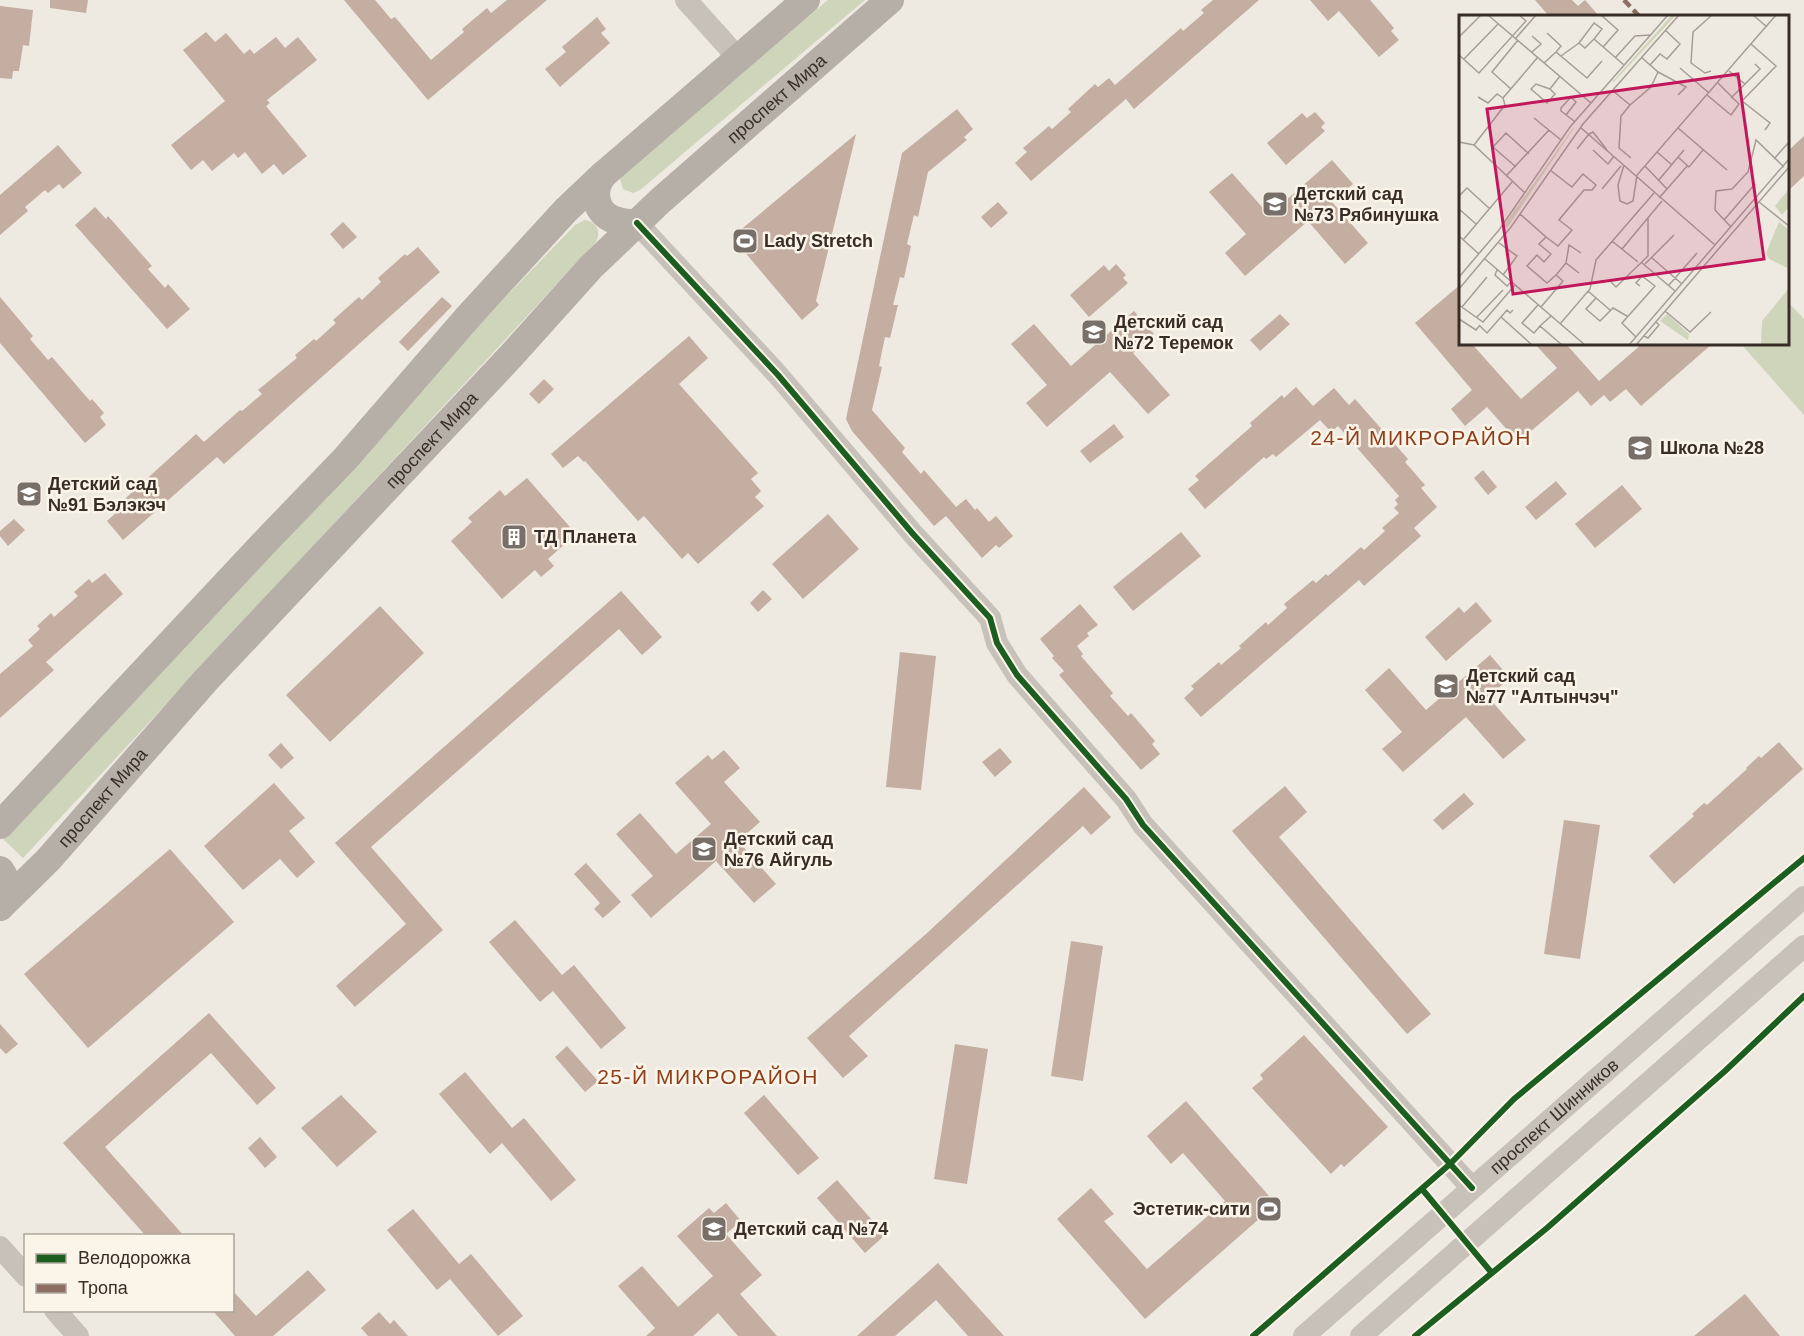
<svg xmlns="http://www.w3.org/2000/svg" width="1804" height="1336" font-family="Helvetica,sans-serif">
<rect width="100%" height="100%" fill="#eee9e1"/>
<path fill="#ced5ba" d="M828 0H865L640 190 633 193 623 189 620 180 624 172Z
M585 220C597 222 602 233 595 243L23 858 3 839 182 633 575 225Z
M1788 302 1804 319V415L1741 344H1788Z"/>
<path fill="#c3aea1" d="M50 0H88L86 13 50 8Z
M344 0H375L391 19 395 17 431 60 464 32 462 29 487 8 491 13 507 0H547L428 100Z
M1213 0H1259L1134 109 1126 99 1031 181 1015 163 1027 152 1023 148 1049 126 1052 129 1071 112 1068 109 1095 84 1098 87 1109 78 1115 85 1181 28 1183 31 1204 13 1201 10Z
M1310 0H1370L1394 28 1391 31 1399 40 1379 57 1339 11 1328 21Z
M1535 0H1572L1578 6 1585 0 1599 16H1549Z
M0 6 33 10 29 46 23 45 19 71H13L12 79 0 78Z
M597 17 606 29 601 33 610 43 560 87 545 69 566 52 562 47Z
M206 32 215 42 226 33 244 54 250 49 254 54 276 37 285 48 298 37 317 60 267 100 270 103 266 106 307 156 283 175 274 164 262 174 245 152 238 158 234 153 212 171 203 160 191 170 171 145 225 101 183 50Z
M957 109 973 129 964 137 967 140 928 172 918 217 914 215 907 244 911 246 904 278 900 277 893 305H898L890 338 885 337 879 366 882 367 872 410 905 448 902 452 921 474 924 470 956 507 966 499 975 510 977 508 989 522 996 516 1013 536 999 548 996 545 982 558 946 516 934 526 852 431 846 419 902 153Z
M1315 112 1325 123 1321 127 1325 131 1286 165 1267 143 1302 113 1307 118Z
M856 134 816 301 819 305 802 320 732 237Z
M1804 136V176L1788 191V151Z
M58 145 82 173 63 189 59 184 48 193 45 190 25 207 28 211 0 235V195Z
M1332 160 1353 184 1332 202 1368 243 1345 264 1308 221 1245 276 1225 253 1246 234 1209 192 1232 173 1269 215Z
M998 202 1008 213 991 228 981 217Z
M95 207 106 219 108 216 152 266 148 269 165 288 168 284 190 309 167 329 75 225Z
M343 222 357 237 343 249 330 234Z
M418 247 440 272 224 464 217 457 123 540 107 521 119 510 116 507 196 434 204 442 240 410 242 411 262 394 258 390 297 358 295 355 314 339 316 341 336 323 333 320 359 297 362 300 381 282 378 278 405 254 407 256Z
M1116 264 1126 275 1123 278 1128 283 1089 317 1070 295 1104 265 1109 271Z
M1461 284V344H1472L1521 399 1557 368 1535 344H1566L1599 381 1642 344H1712L1641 406 1626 389 1610 402 1604 395 1591 406 1578 391 1518 442 1487 407 1465 426 1451 409 1472 390 1415 323Z
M0 297 33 336 30 339 48 360 52 357 90 401 92 399 104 413 100 417 106 425 85 443 0 343Z
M442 297 452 306 408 351 399 342Z
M1134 311 1154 334 1133 353 1170 395 1148 414 1110 372 1047 427 1026 403 1047 385 1011 344 1034 324 1071 366Z
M1280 314 1290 324 1260 351 1250 340Z
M689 336 708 358 679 384 758 473 751 479 761 491 755 497 764 506 698 564 688 553 682 559 644 516 638 521 585 461 584 462 578 456 563 468 551 454Z
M544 379 554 389 539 404 529 394Z
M1296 387 1313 406 1334 388 1349 405 1355 399 1408 459 1405 462 1425 485 1421 488 1437 507 1414 528 1421 536 1364 586 1359 580 1201 717 1184 698 1194 689 1191 686 1219 662 1221 665 1241 648 1239 646 1266 622 1268 625 1287 608 1284 604 1313 580 1316 583 1326 574 1328 576 1361 547 1364 550 1385 531 1382 528 1399 513 1394 508 1398 504 1395 500 1399 496 1338 426 1331 432 1320 420 1276 457 1273 454 1266 459 1264 457 1205 509 1188 489 1199 480 1195 476 1252 426 1250 423 1282 395 1284 398Z
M1114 424 1124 437 1090 463 1080 451Z
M1483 470 1497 487 1488 495 1474 478Z
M527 478 576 534 548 559 554 566 541 577 535 570 502 599 451 541 472 522 468 518 500 490 505 496Z
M1556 481 1567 494 1536 520 1525 507Z
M1622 485 1642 509 1595 548 1575 524Z
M828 514 859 549 803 599 772 564Z
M14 519 25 530 8 546 0 536V531Z
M1181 532 1201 556 1133 611 1113 587Z
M105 573 123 594 46 662 54 670 0 718V674L33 646 28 640 40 629 37 626 51 613 54 617 78 596 74 592 89 579 92 583Z
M763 590 772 599 758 612 750 603Z
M621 591 662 637 642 655 619 629 371 847 443 930 355 1007 336 986 406 924 335 843Z
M1476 602 1492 621 1446 661 1425 637 1459 607 1464 613Z
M1080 604 1098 625 1087 633 1089 636 1077 646 1083 654 1081 656 1113 693 1110 696 1128 716 1131 713 1155 741 1152 744 1160 754 1141 770 1059 675 1064 671 1052 658 1054 656 1040 639Z
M380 606 424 653 330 742 286 695Z
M900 652 936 656 921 790 886 787Z
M1490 655 1510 678 1488 697 1526 740 1503 759 1466 717 1403 772 1382 749 1402 732 1365 690 1389 668 1426 710Z
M1779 742 1803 769 1674 884 1649 856 1694 816 1692 814 1704 803 1707 805 1747 769 1746 768 1759 756 1761 758Z
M281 743 294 758 281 769 268 755Z
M1000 748 1012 762 995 777 982 762Z
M724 750 740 768 724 782 760 822 738 841 776 884 754 903 716 861 651 918 631 895 653 876 616 834 640 813 676 854 711 824 675 783 708 755 712 760Z
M274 783 305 818 289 831 315 862 297 878 280 859 243 890 204 846Z
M1285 786 1307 812 1279 837 1431 1014 1407 1034 1232 831Z
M1084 787 1111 817 1091 835 1083 826 849 1036 868 1056 843 1078 807 1038 926 934Z
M1464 793 1474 804 1443 830 1433 820Z
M1564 820 1600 825 1580 959 1544 954Z
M170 849 234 922 88 1048 24 974Z
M586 863 621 902 603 918 594 909 600 903 574 874Z
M515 920 562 975 574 965 626 1028 601 1049 553 991 540 1002 489 942Z
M1071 941 1103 946 1083 1081 1051 1076Z
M209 1013 276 1088 257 1105 211 1053 105 1147 184 1236H146L63 1143Z
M0 1024 18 1044 6 1054 0 1048Z
M1304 1035 1388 1127 1344 1167 1341 1164 1331 1174 1252 1088 1263 1079 1260 1075Z
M955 1044 988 1049 967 1184 934 1179Z
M567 1046 598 1081 585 1092 555 1057Z
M465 1072 512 1128 524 1118 576 1180 551 1201 502 1143 490 1154 439 1094Z
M341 1095 377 1132 337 1167 301 1128Z
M764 1095 819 1158 798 1175 744 1113Z
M1186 1101 1276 1204 1145 1319 1057 1219 1091 1188 1114 1214 1104 1221 1147 1269 1225 1201 1183 1153 1171 1164 1147 1136Z
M260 1137 277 1157 265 1168 248 1148Z
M837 1180 885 1235 865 1253 817 1198Z
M726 1203 741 1221 726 1234 762 1275 740 1294 777 1336H738L718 1313 693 1336H646L655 1328 618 1286 642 1266 678 1307 713 1276 677 1236 709 1208 714 1213Z
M413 1209 459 1264 471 1254 523 1316 498 1336 450 1279 437 1290 387 1230Z
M938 1263 1004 1336H968L936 1300 895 1336H857Z
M308 1270 326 1290 273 1336H235L213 1311H232V1290L256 1316Z
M1745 1294 1780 1336H1694Z
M379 1312 390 1324 394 1320 408 1336H368L361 1328Z"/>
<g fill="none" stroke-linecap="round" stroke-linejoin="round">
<g stroke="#c7c1ba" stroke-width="22">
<path d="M686 0 739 59"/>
<path d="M637 223 778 375 913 534 990 618 997 643 1017 675 1126 799 1143 825 1472 1188"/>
<path d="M0 1247 26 1276"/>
<path d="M55 1310 78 1336"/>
<path id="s1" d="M1304 1336 1804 897"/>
<path d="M1361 1336 1804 946"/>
</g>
<g stroke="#b6afa8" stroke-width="28">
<path d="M603 175C590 192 596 216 618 221 624 223 631 223 637 223"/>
<path d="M0 825 264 543 345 459 468 317 566 210 603 175 806 0"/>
<path d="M0 870C9 882 9 895 0 907"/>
<path id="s2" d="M0 907 48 860 206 680 511 356 591 267 660 201 890 0"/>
</g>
<path stroke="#8d6e63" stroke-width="4.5" stroke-dasharray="9 4.5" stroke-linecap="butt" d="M1624 0 1639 16"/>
<g stroke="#fbf4e8" stroke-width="10">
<path id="cycleway" d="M637 223 778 375 913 534 990 618 997 643 1017 675 1126 799 1143 825 1472 1188
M1422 1189 1491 1272
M1253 1336 1450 1164 1514 1099 1804 858
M1415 1336 1547 1228 1725 1071 1804 996"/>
</g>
<use href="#cycleway" stroke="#1b5e20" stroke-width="6"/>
</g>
<defs>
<g id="school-square" transform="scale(1.35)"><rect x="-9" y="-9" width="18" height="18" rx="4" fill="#786f68" stroke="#fbf4e8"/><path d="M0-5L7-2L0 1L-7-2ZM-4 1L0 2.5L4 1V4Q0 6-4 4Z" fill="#fff"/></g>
<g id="stadium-square" transform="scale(1.35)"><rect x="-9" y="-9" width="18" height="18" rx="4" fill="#786f68" stroke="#fbf4e8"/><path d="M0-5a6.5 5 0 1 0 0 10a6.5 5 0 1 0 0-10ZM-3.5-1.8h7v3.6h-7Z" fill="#fff"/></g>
<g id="building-square" transform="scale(1.35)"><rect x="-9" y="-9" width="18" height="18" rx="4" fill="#786f68" stroke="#fbf4e8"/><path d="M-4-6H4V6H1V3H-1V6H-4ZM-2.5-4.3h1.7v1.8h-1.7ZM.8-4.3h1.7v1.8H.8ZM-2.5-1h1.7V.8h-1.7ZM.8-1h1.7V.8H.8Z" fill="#fff"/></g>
</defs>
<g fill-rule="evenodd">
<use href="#school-square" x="1275" y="204"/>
<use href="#stadium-square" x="745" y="241"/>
<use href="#school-square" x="1094" y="332"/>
<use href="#school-square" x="1640" y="448"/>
<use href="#school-square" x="29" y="494"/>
<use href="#building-square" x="514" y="537"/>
<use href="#school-square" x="1446" y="686"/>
<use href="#school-square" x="704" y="849"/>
<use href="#stadium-square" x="1269" y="1209"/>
<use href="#school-square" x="714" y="1229"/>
</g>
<g text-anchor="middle" stroke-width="5" stroke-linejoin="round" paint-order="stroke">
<g font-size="18" fill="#382e27" stroke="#fbf4e8">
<text dy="6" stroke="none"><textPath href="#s2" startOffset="1122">проспект Мира</textPath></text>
<text dy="6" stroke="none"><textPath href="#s2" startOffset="636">проспект Мира</textPath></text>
<text dy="6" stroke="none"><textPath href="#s2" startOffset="150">проспект Мира</textPath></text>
<text dy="6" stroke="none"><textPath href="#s1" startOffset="333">проспект Шинников</textPath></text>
</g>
<g font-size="18" font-weight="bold" fill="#382e27" stroke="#fbf4e8" text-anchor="start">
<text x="1294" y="200">Детский сад<tspan x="1294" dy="21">№73 Рябинушка</tspan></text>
<text x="764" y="247">Lady Stretch</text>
<text x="1114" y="328">Детский сад<tspan x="1114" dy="21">№72 Теремок</tspan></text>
<text x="1660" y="454">Школа №28</text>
<text x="48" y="490">Детский сад<tspan x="48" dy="21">№91 Бэлэкэч</tspan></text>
<text x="534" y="543">ТД Планета</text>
<text x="1466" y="682">Детский сад<tspan x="1466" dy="21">№77 "Алтынчэч"</tspan></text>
<text x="724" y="845">Детский сад<tspan x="724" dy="21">№76 Айгуль</tspan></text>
<text x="1250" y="1215" text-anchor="end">Эстетик-сити</text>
<text x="734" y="1235">Детский сад №74</text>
</g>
<g font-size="21" letter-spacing="1.5" fill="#8e3e1a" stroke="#fbf4e8">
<text x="1421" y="445">24-Й МИКРОРАЙОН</text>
<text x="708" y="1084">25-Й МИКРОРАЙОН</text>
</g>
</g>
<g transform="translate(1459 15)">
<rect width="330" height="330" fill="#eee9e1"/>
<path d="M213 0H217L154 68V66ZM115 113 48 213 45 210 114 113ZM330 174V192L323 200 316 191ZM320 207 330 215V254L310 244 307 238ZM330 273V330H302L303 306ZM208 299 230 319 229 325 201 306Z" fill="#ced5ba"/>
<path fill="none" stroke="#a59e97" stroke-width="1.5" d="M29 0 132 88M142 0 159 15 144 32M294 0 308 12M88 18 102 31 97 37M0 22 22 0M57 23 77 0M135 24 143 14 135 8 120 28 126 33 135 24 165 50M73 37 82 29 73 21M0 40 20 58 67 6 60 0M102 41 120 28M156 43 176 21 191 20M5 44 39 9M85 48 97 37 128 63 143 46M191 50 201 39 208 44 221 29 206 15M221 53 250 78M252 56 246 58 232 48 234 17 253 0M270 56 286 69M199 57 227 72 219 80M52 74 33 57 59 25M91 74 77 69 72 74 88 88 96 79 91 74 101 61M153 75 171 90 162 101 160 133 172 143M248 80 272 100 280 89 259 68M19 82 29 88 38 79 44 83M272 83 301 54 296 49M284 85 317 51 292 29M283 86 311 108 306 115M171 90 192 72 199 57 182 42M107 100 117 87 112 82 102 93V96L115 106M75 103 102 125M121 112 256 230M219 113 268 155M130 119 134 117 148 135M0 127 15 130 66 178M15 130 46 90 44 83 79 42M118 134 130 119M134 135 149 149 155 141M198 137 213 150M219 142 230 152 244 135M315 144 330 127M165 150 159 170 161 186 168 189 174 186 178 160 317 0M186 151 208 174 200 183M57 152 34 132 47 118 70 139M48 160 90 115M199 166 225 135M143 174 162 151M208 174 229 150M0 181 8 173 31 194M300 187 330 211M0 194 17 209M61 199 87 222 80 229 92 239 85 247 78 240 68 251 88 268 97 260 104 266 82 292M265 205 296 169M272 212 256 195 257 176 273 174 289 157 297 125 325 152M0 221 20 239M87 222 99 231 113 215 100 205 125 175H133L137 170 124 159 113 172 91 155M4 225 53 167M153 226 179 247M40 228 58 241 44 260M163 234 203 186M193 243 223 269M26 244 126 330M182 247 216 276M107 248 110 230 122 238M186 249 215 220M38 255 36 260 48 271 52 267M97 260 107 248 120 258M0 262 40 215 111 112 209 0M152 267 157 272 189 241V203M210 270 238 238M0 274 52 212 124 109 220 0M129 276 151 295M137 283 127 294 141 306 154 293 168 301M0 290 24 307 56 270M79 290 63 308 75 318 81 311M3 292 28 262M206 296 231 317 252 297M92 301 81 311 103 330M18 302 44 275M42 302 73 330M0 304 17 315 21 310M101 309 131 274 137 245 195 178M21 311 28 318 48 295 51 298 54 295M185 321 189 323 200 310 197 307M177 322 163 308 196 271 183 261 177 268 181 271M170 330 330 144M177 330 330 152"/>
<path fill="#c2185b" fill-opacity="0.15" stroke="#c2185b" stroke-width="3" d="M279 59 305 244 54 279 28 94Z"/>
<rect width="330" height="330" fill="none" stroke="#382e27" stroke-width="3"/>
</g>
<rect x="24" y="1234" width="210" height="78" fill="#fbf4e8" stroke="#ada59b" stroke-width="1.5"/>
<rect x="36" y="1254" width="30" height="9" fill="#1b5e20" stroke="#ada59b" stroke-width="1.5"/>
<text x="78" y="1264" font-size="18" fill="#382e27">Велодорожка</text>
<rect x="36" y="1284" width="30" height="9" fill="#8d6e63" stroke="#ada59b" stroke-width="1.5"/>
<text x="78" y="1294" font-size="18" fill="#382e27">Тропа</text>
</svg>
